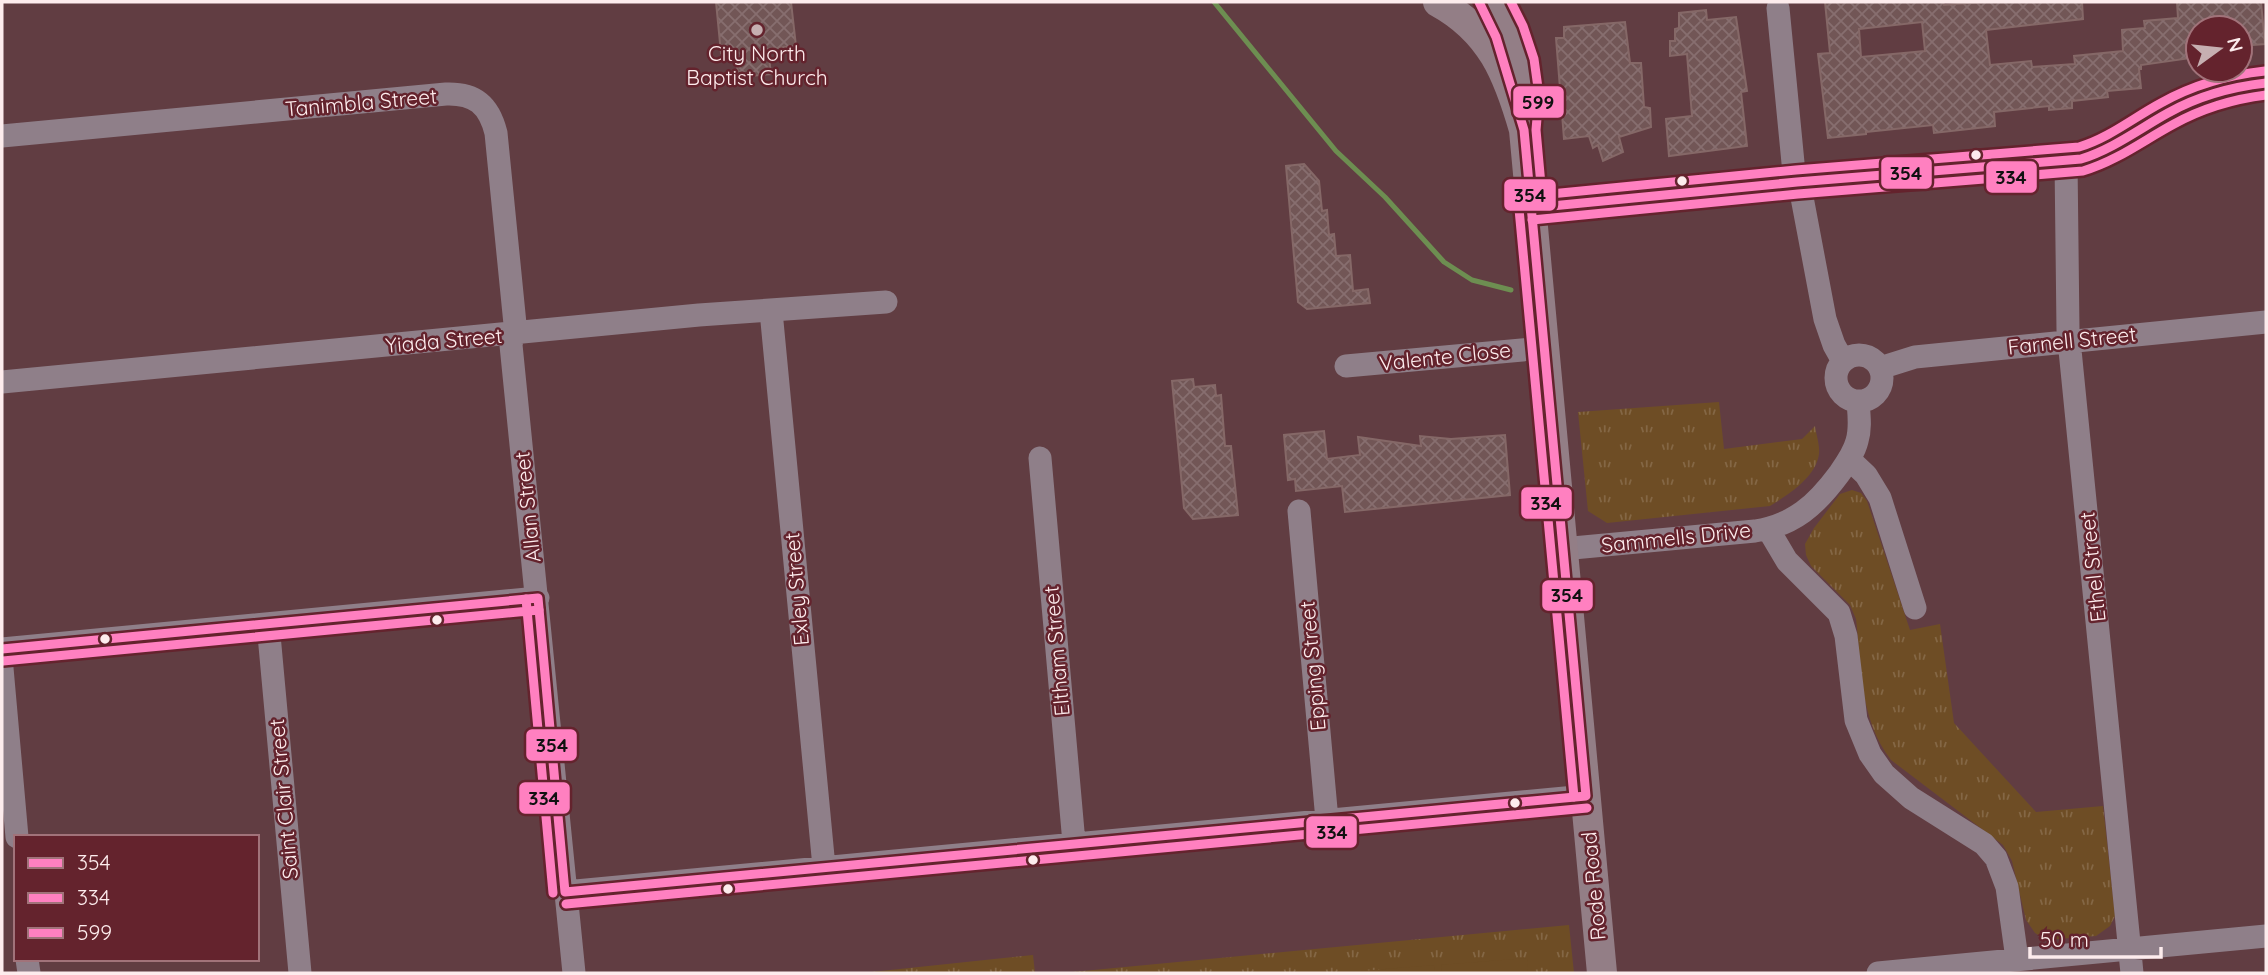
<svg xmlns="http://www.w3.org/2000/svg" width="2268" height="975" font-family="Quicksand,sans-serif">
<defs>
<pattern id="park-tufts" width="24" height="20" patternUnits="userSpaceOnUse" patternTransform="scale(1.75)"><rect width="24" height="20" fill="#6e4d25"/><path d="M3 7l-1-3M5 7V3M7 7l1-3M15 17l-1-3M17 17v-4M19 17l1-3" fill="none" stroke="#846745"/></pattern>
<pattern id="building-cross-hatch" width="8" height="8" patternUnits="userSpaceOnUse" patternTransform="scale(1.75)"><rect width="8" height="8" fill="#725656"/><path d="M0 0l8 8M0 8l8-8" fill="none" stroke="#876e6f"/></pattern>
</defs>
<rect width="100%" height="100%" fill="#613d42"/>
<path fill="url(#park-tufts)" d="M1719 402 1724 449 1802 439 1815 426C1816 434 1820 445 1819 454 1816 477 1788 495 1770 506L1607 523 1588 511 1578 412Z
M1852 490 1861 493 1867 501 1910 630 1940 624 1954 723 2036 812 2103 806 2115 916 2110 926 2096 936 2046 940 2035 933 2026 920 2012 861 2003 845 1891 760C1859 718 1862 669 1856 619L1850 605 1811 566 1806 555 1805 544 1814 528 1840 494Z
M1569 925 1574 973H1062Z
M1033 955 1035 973H862Z"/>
<path fill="#6e4d25" d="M1527 958 1528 973H1442L1441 965Z
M1434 965 1435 973H1349V972Z"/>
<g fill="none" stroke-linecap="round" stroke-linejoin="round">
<path stroke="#6d8e51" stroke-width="5" d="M1214 2 1336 151 1385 197 1444 262 1472 280 1511 290"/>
</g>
<path fill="url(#building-cross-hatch)" stroke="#856867" stroke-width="2" fill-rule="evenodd" d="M716 2H791L796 46 768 49 771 74 738 77 736 51 721 53Z
M1825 2H1943L1944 5 1984 2H2082L2083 19 1986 30 1990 65 2031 61 2032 67 2075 64 2074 56 2123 51 2122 30 2145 28 2144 21 2178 18 2177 2H2261L2265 44 2240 46V28H2198V57L2141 65V69H2139L2141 88 2107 91 2108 97 2072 101V108L2049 110V106L1994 112 1995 126 1934 133 1933 125 1866 132V134L1828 138 1818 54 1830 53ZM1922 22 1925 51 1861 57 1859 29Z
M1706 10 1707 20 1736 17 1747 91 1741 92 1747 146 1669 156 1666 119 1692 116 1687 54 1670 56V41H1675V29L1679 28V13Z
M1625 22 1630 63H1641L1644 107 1650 108 1651 127 1619 137 1623 152 1603 161 1598 145 1593 148 1589 136 1564 139 1556 38H1564V27Z
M1304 164 1319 181 1322 211 1327 210 1329 235 1334 234 1336 256 1350 255 1353 291 1368 289 1370 303 1307 309 1298 302 1286 166Z
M1193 379 1194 387 1215 385 1216 396 1221 395 1225 446H1231L1238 515 1193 519 1184 508 1172 381Z
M1324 431 1327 459 1360 455 1358 437 1421 446 1420 436 1451 439 1505 435 1510 495 1345 512 1342 486 1296 491 1295 479 1288 480 1284 435Z"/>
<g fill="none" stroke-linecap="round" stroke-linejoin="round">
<path stroke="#8f7f89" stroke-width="23" d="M1778 8 1794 173 1801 192 1825 319 1834 345 1843 361
M2 136 446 94C475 93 489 105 496 133L515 324 511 345 574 973
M2066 161 2068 330 2132 973
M1531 208 1797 182 2081 159C2113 151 2139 129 2168 113 2198 96 2232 86 2266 83
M771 311 824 867
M1836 378a23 23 0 1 1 46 0a23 23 0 1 1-46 0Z
M1346 366 1544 348
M1880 368 1915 357 2266 322
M2 382 699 315 886 302
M1040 458 1074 843
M1849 459 1866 475 1880 498 1915 608
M1299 511 1327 820
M1768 529 1787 561 1839 613 1846 636 1856 720 1870 754 1884 774 1911 798 1984 844 1996 858 2007 887 2017 959
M1562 549 1755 531C1794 525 1816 505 1839 474 1846 464 1854 453 1857 441 1861 428 1859 415 1858 402
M268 624 300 973
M2 649 538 598
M2 668 17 837
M565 892 1586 796
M27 959 29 973
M1878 973 2266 936"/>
<path stroke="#937e86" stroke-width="30" d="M1438 2C1491 31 1508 74 1524 130L1602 973
M1497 2C1513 33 1524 62 1527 98"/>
<g stroke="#64232d" stroke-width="14">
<path id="bus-1" d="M1479 2 1496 37 1524 130 1586 796
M1531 208 1797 182 2081 159C2113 149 2139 129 2168 113 2198 96 2231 87 2266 83
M538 598 565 892
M2 649 538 598
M565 892 1586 796"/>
</g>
<g stroke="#64232d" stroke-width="14">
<path id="bus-2" d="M1519 209 1574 797
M1532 220 1798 194 2083 171C2117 161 2144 140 2174 124 2203 108 2234 99 2266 95
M526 599 553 893
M3 661 539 610
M566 904 1587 808"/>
</g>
<g stroke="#64232d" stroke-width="14">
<path id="bus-3" d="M1511 2 1523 26 1534 59 1539 95 1536 130 1543 207
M1530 196 1796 170 2079 147C2109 138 2133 118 2161 103 2193 85 2228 75 2265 71"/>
</g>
<use href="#bus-1" stroke="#ff80c0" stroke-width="9"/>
<use href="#bus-2" stroke="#ff80c0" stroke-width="9"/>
<use href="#bus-3" stroke="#ff80c0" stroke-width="9"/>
</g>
<circle fill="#c6afb1" stroke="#64232d" stroke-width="2.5" cx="757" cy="30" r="7"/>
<g fill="#fdeced" stroke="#64232d" stroke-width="2.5">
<circle cx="1976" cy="155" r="6"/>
<circle cx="1682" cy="181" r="6"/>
<circle cx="437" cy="620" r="6"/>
<circle cx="105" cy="639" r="6"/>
<circle cx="1515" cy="803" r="6"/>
<circle cx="1033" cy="860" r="6"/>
<circle cx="728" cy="889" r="6"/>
</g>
<g text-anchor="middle" stroke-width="5" stroke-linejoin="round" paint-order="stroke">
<g font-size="21" fill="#fdeced" stroke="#64232d">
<text x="757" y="61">City North<tspan x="757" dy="24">Baptist Church</tspan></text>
</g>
<g font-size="21" fill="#fdeced" stroke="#64232d">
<text transform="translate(361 103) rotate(-5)" y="7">Tanimbla Street</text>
<text transform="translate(444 341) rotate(-5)" y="7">Yiada Street</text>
<text transform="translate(2072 341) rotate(-6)" y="7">Farnell Street</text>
<text transform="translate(1445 357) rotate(-6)" y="7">Valente Close</text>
<text transform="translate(528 507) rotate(-96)" y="7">Allan Street</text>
<text transform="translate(1676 538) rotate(-6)" y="7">Sammells Drive</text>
<text transform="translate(2093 567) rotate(-96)" y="7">Ethel Street</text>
<text transform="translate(797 589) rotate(-95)" y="7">Exley Street</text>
<text transform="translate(1057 651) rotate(-95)" y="7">Eltham Street</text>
<text transform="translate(1313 666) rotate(-95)" y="7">Epping Street</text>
<text transform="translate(284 799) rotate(-95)" y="7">Saint Clair Street</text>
<text transform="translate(1594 886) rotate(-95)" y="7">Rode Road</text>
</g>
</g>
<g stroke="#64232d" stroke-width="2.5">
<rect x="1512" y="85" width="53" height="34" rx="7" fill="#ff80c0"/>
<rect x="1880" y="156" width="53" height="34" rx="7" fill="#ff80c0"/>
<rect x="1985" y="160" width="53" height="34" rx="7" fill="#ff80c0"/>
<rect x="1503" y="178" width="54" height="34" rx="7" fill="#ff80c0"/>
<rect x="1520" y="486" width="53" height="34" rx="7" fill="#ff80c0"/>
<rect x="1541" y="579" width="53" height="33" rx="7" fill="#ff80c0"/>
<rect x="525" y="728" width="53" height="34" rx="7" fill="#ff80c0"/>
<rect x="518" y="781" width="53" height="34" rx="7" fill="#ff80c0"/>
<rect x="1305" y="815" width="53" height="34" rx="7" fill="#ff80c0"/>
</g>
<g font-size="19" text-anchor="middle" font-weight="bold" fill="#111">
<text x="1538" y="109">599</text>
<text x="1906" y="180">354</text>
<text x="2011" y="184">334</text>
<text x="1530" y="202">354</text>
<text x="1546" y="510">334</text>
<text x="1567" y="602">354</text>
<text x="552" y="752">354</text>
<text x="544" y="805">334</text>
<text x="1332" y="839">334</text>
</g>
<rect width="2268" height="975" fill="none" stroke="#fdeced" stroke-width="7"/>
<rect x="14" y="835" width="245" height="126" fill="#64232d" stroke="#a1737a" stroke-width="2"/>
<rect x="28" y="858" width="35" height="10" fill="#ff80c0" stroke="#a1737a" stroke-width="2"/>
<text x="77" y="870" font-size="21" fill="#fdeced">354</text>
<rect x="28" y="893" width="35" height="10" fill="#ff80c0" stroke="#a1737a" stroke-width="2"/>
<text x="77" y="905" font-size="21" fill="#fdeced">334</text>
<rect x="28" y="928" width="35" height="10" fill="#ff80c0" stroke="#a1737a" stroke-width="2"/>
<text x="77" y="940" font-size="21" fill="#fdeced">599</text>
<g transform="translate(2219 49) rotate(75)"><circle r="33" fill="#64232d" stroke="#a1737a" stroke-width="2"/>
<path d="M0-5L12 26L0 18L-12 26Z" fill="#c6afb1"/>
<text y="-10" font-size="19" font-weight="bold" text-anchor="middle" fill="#fdeced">N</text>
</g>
<path d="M2030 947v10h131v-10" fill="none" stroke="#fdeced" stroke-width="3.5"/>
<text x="2040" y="947" font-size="21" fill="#fdeced" stroke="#64232d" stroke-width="5" paint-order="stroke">50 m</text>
</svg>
